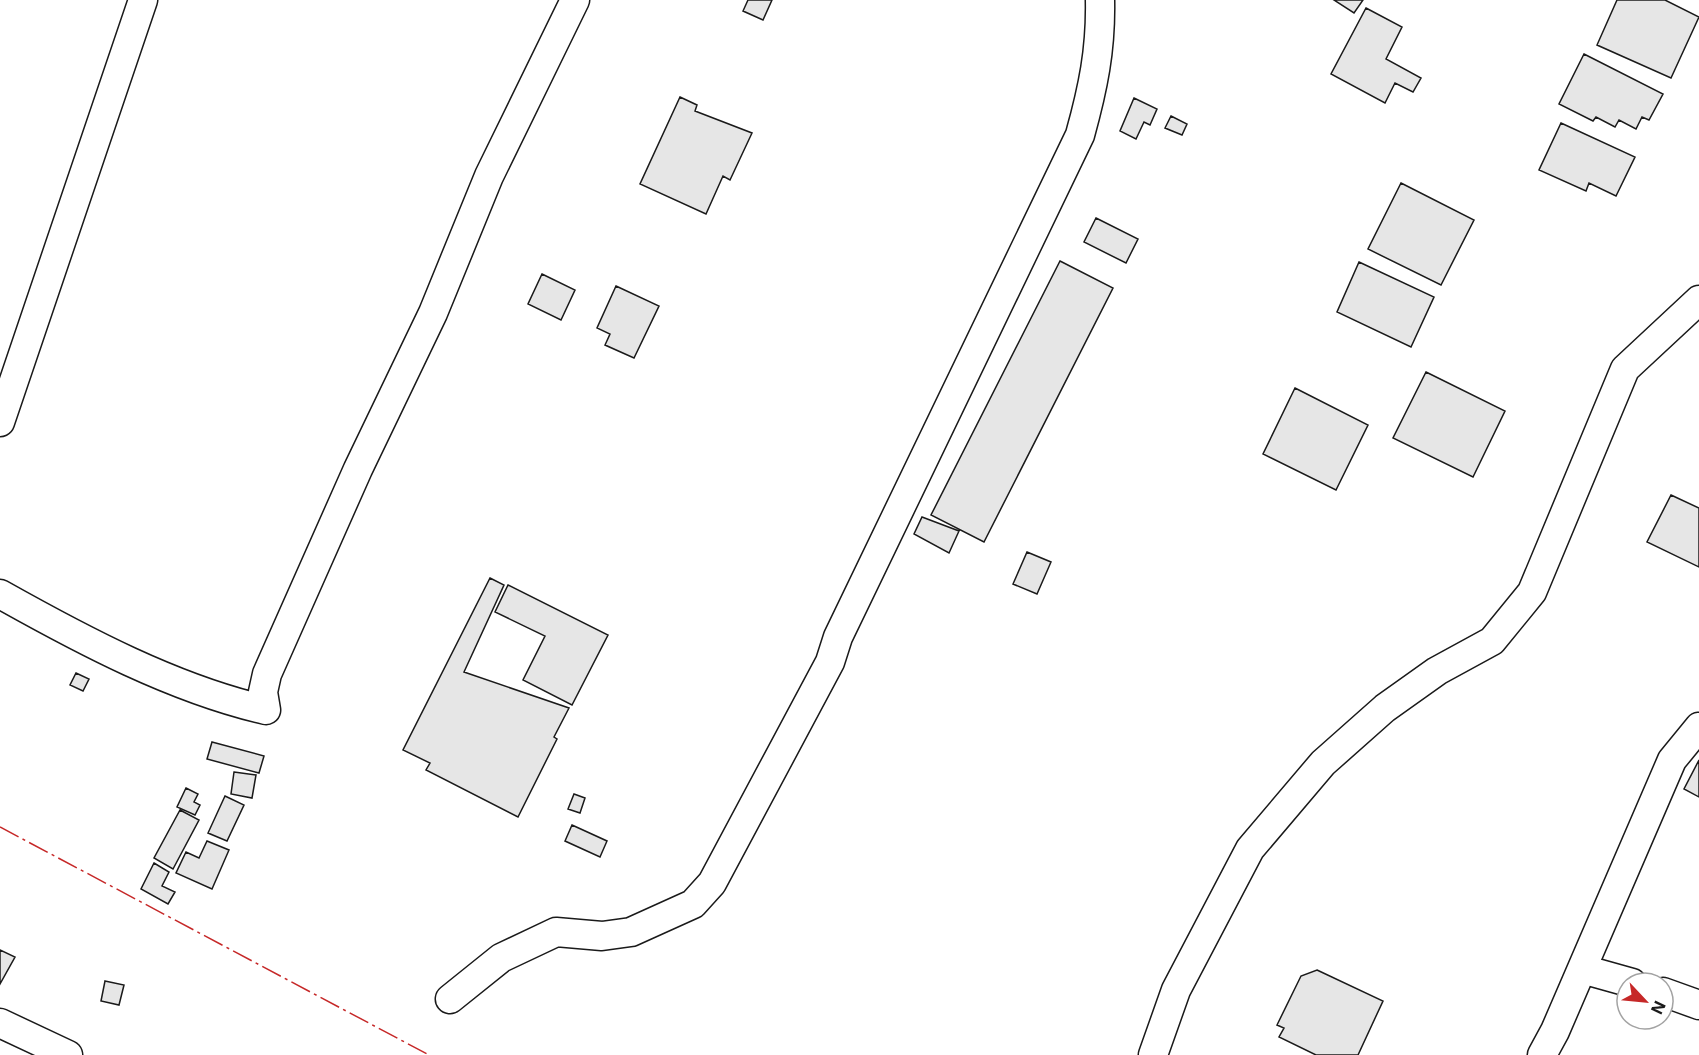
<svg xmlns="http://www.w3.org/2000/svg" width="1699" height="1055" font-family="Inter,sans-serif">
<rect width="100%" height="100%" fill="#fff"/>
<path fill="#e6e6e6" stroke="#1a1a1a" stroke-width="1.5" d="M748 0H772L763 20 743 11Z
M1334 0H1363L1354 13Z
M1617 0H1665L1699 17 1671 78 1597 45Z
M1366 8 1402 27 1386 59 1421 78 1413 92 1395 83 1385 103 1331 74Z
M1584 54 1663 94 1649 120 1642 117 1636 129 1619 120 1615 127 1596 117 1593 121 1559 104Z
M680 97 697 105 695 111 752 133 730 180 723 176 706 214 640 184Z
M1134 98 1157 109 1150 125 1144 122 1136 139 1120 131Z
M1171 116 1187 124 1182 135 1165 128Z
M1561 123 1635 157 1616 196 1589 183 1586 191 1539 170Z
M1401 183 1474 220 1441 285 1368 249Z
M1096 218 1138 239 1126 263 1084 242Z
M1060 261 1113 288 984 542 931 515Z
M1359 262 1434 297 1411 347 1337 312Z
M542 274 575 290 561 320 528 304Z
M616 286 659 306 634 358 605 345 610 334 597 328Z
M1426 372 1505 411 1473 477 1393 438Z
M1295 388 1368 425 1336 490 1263 454Z
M1671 495 1699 508V567L1647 542Z
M922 517 959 531 949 553 914 534Z
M1027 552 1051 562 1037 594 1013 584Z
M490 578 504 585 464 672 569 708 554 737 557 739 518 817 426 770 430 763 403 750Z
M508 585 608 635 572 705 523 680 545 636 495 612Z
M76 673 89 679 83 691 70 685Z
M212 742 264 756 259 773 207 759Z
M1699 760V797L1684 789Z
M234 772 256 775 252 798 231 794Z
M186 788 198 794 194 802 200 805 195 815 177 807Z
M574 794 585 798 580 813 568 809Z
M225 796 244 805 227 841 208 833Z
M180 810 199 820 173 869 154 858Z
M572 825 607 841 600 857 565 841Z
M207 841 229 850 212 889 176 873 186 852 199 858Z
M154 863 169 872 162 886 175 892 168 904 141 889Z
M0 950 15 957 0 984Z
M1317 970 1383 1001 1358 1055H1316L1279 1037 1284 1028 1277 1025 1301 976Z
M105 981 124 985 119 1005 101 1001Z"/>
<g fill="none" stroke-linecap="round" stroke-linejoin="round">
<g stroke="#1a1a1a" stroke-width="31">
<path id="minor" d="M0 422 143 0
M0 594C82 640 174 689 266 710L263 692 267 674 358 469 433 313 489 176 575 0
M1582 969 1632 983
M1663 992 1699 1005
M450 999 501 958 556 932 602 936 631 932 693 904 712 883 830 662 838 637 1080 135C1093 88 1101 50 1100 0
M0 1023 68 1055
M1153 1055 1176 990 1250 849 1323 763 1385 708 1437 671 1492 641 1532 592 1625 369 1699 300
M1542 1055 1555 1031 1672 760 1699 727"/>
</g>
<use href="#minor" stroke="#fff" stroke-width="28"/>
<path stroke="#c62828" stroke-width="1.5" stroke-dasharray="21 4.5 3 4.5" stroke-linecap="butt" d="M0 827 429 1055"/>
</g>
<g transform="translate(1645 1001) rotate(116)"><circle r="28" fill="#ffffff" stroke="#a3a3a3" stroke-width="1.5"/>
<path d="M0-4.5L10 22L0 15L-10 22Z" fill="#c62828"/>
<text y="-9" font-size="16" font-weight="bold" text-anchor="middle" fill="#1a1a1a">N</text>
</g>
</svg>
